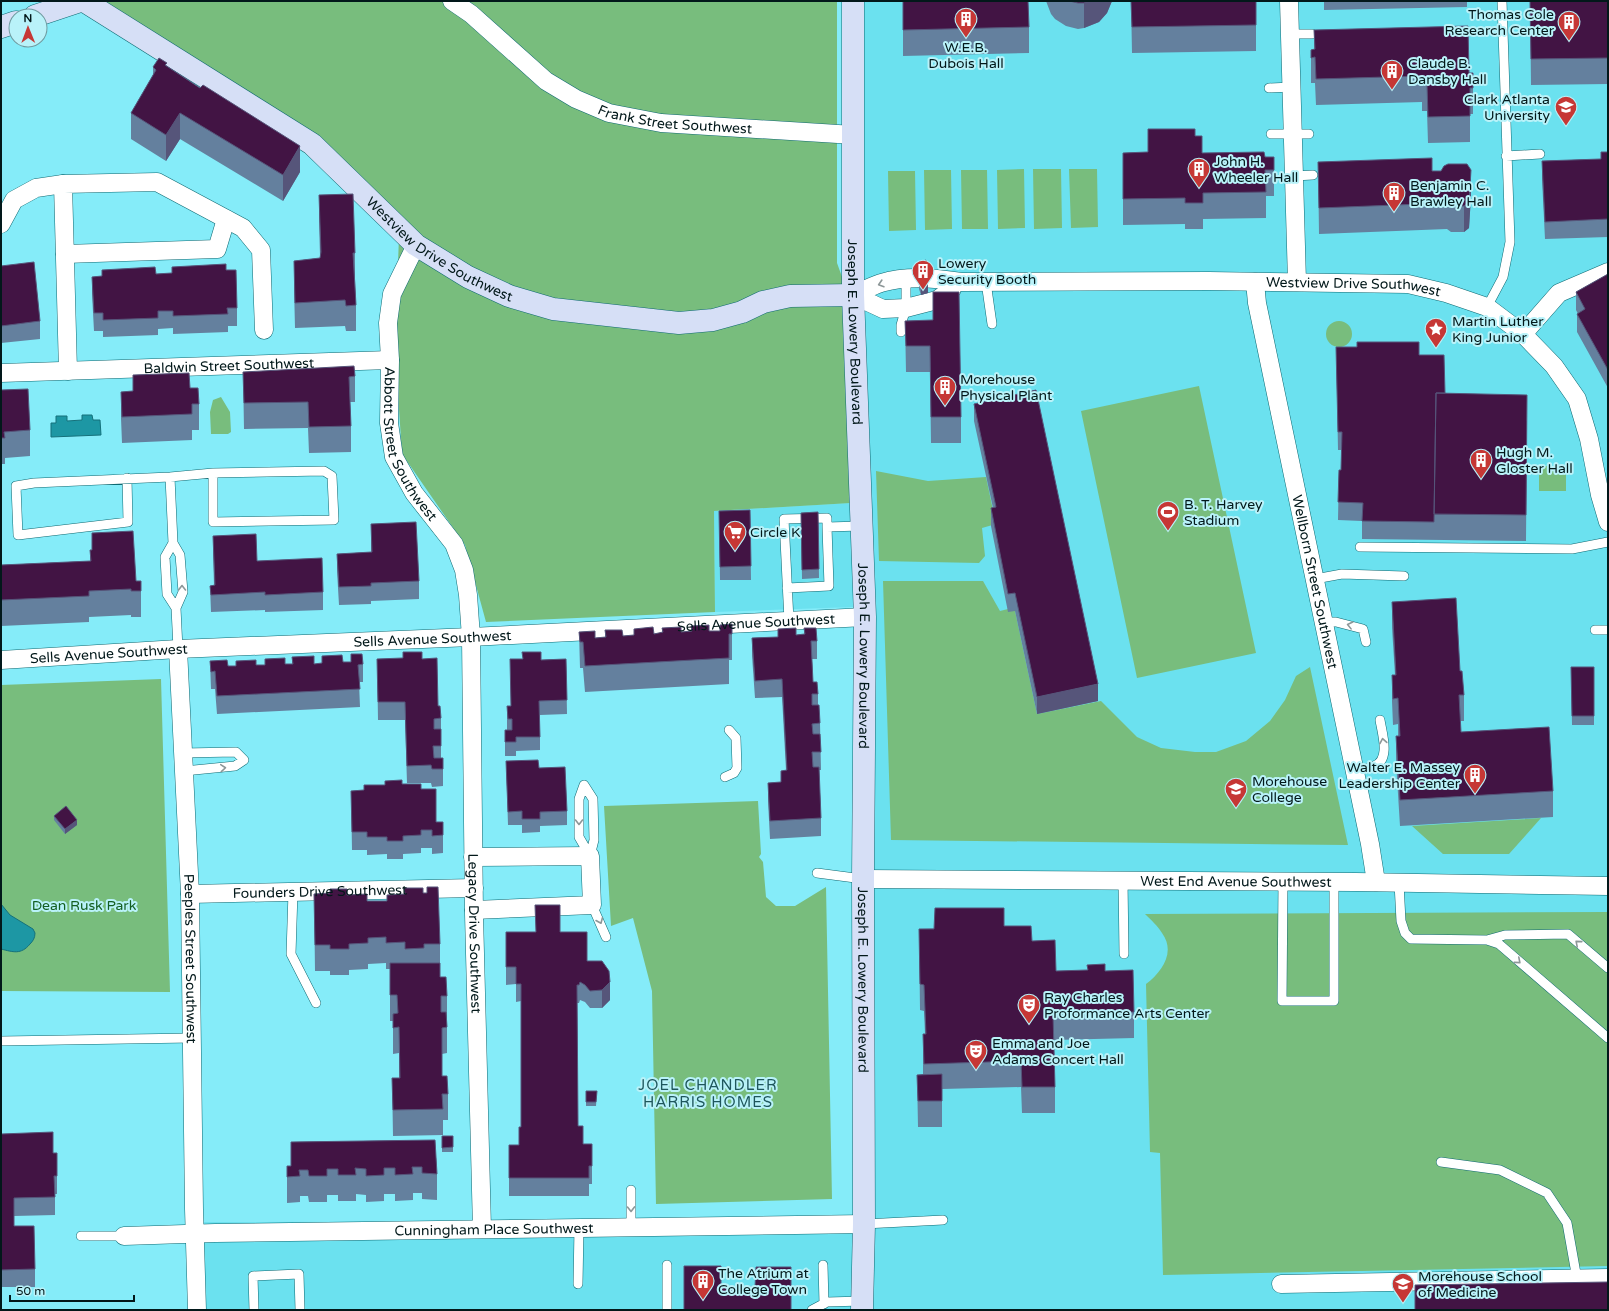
<svg xmlns="http://www.w3.org/2000/svg" width="1609" height="1311" font-family="'Varela Round',sans-serif">
<rect width="100%" height="100%" fill="#85ecf9"/>
<path fill="#6be1ef" d="M854 1H1608V1310H201L202 1222 857 1221Z
M851 503 853 607 715 612 714 511Z"/>
<path fill="#78bd7d" d="M70 1H837V263L858 321 851 503 714 511 715 612 486 622 465 545 402 454 395 349 399 236 339 180 273 128Z
M1024 169 1025 228 998 229 997 170Z
M1033 169H1061L1062 228 1034 229Z
M1069 169H1097L1098 227 1071 228Z
M924 170H951L952 229 925 230Z
M961 170H987L988 229H962Z
M888 171H915L916 230 889 231Z
M1326 334a13 13 0 1 1 26 0a13 13 0 1 1-26 0Z
M1199 386 1256 653 1137 678 1081 411Z
M221 397 230 412 231 432 228 434H211L210 412 213 400Z
M1539 466H1566V491H1539Z
M876 471 928 481 986 477 996 524 982 528 985 556 979 563 879 561Z
M883 581H983L1000 611 1008 609 1015 611 1037 714 1101 701 1137 737 1161 748 1195 752H1216L1246 741 1270 721 1285 700 1296 676 1310 667 1348 845 891 840Z
M161 679 170 992 1 991V685Z
M758 801 761 854 759 857 763 862 766 897 776 906H795L826 887 832 1199 656 1204 652 991 633 918 611 926 604 806Z
M1541 818 1509 854H1443L1412 826Z
M1608 912V1266L1163 1275 1160 1153 1150 1152 1146 984C1162 972 1176 952 1162 933 1158 926 1151 920 1145 914Z"/>
<path fill="#1d97a4" stroke="#15717b" d="M82 415H92L93 420H100L101 435 51 437V423H56V416H67V421L82 420Z
M1 904 10 915 33 929 35 933C35 938 33 941 30 944 21 955 13 952 1 949Z"/>
<g fill="none" stroke-linecap="round" stroke-linejoin="round">
<g stroke="#0e6972" stroke-width="10">
<path id="lane" d="M1291 34H1312
M1269 88 1292 87
M1271 134H1309
M1506 156 1540 154
M1294 176 1313 175
M986 282 992 324
M1487 307 1503 277 1510 242 1502 1
M901 332V325L906 308V279
M170 477 173 543 180 555 183 592 176 608 178 649
M127 478 128 522 18 535 16 486 34 483 170 477 213 473 324 471 332 476 334 520 213 522V473
M173 543 165 557 167 594 176 608
M1360 547 1572 549 1608 542
M1315 579 1342 574 1404 576
M787 588 829 586 827 527
M789 621 784 519 827 518V527L861 526
M1324 622H1336L1363 629 1366 642
M1595 630H1608
M183 753 236 752 244 760 235 766 184 771
M1355 771C1361 769 1368 769 1374 766 1391 760 1382 733 1380 720
M725 777 734 773 737 768 736 738 729 730
M584 785 579 799V837L590 856
M584 785 593 799 594 840 590 856
M817 873 863 879
M1123 880 1124 954
M1283 882 1282 1001H1334V882
M1399 883 1401 921 1405 933 1411 939 1487 940 1505 935 1568 934 1608 968
M293 892 291 954 316 1003
M592 905 606 937
M1487 940 1499 944 1608 1038
M1 1041 192 1038
M1441 1162 1500 1170 1547 1193 1567 1223 1577 1279
M631 1190V1227
M864 1224 943 1220
M81 1236H124
M823 1265 824 1304
M578 1284 579 1228
M254 1310 253 1276 299 1274 300 1310
M667 1310V1265
M812 1310 827 1302 863 1301"/>
</g>
<g stroke="#0e6972" stroke-width="19">
<g id="street">
<path id="s1" d="M452 1 471 14 546 81 576 99 609 113 661 123 854 135"/>
<path d="M1289 1 1297 282"/>
<path d="M1 224 14 200 36 188 63 184"/>
<path id="s2" d="M416 245 392 294 388 323 390 360 389 423 394 457 414 493 454 544 464 570 468 595 471 637 474 914 482 1229"/>
<path d="M65 254 217 249 226 219"/>
<path id="s3" d="M1255 282 1257 303 1370 844 1376 882"/>
<path id="s4" d="M853 295C862 291 872 286 881 283 907 275 936 278 961 282L1209 281 1408 284 1446 293 1487 307 1523 334 1554 366 1577 399 1589 439 1600 495 1608 522"/>
<path d="M853 295 883 309 906 308 937 300 952 289"/>
<path d="M1523 334 1559 293 1608 272"/>
<path d="M68 371 63 184 157 182 243 228 261 250 264 330"/>
<path id="s5" d="M1 373 390 360"/>
<path id="s6" d="M178 649 190 894 194 1209 197 1310"/>
<path id="s7" d="M1 660 178 649 471 637 865 617"/>
<path d="M473 857 590 856 592 905 474 910"/>
<path id="s8" d="M863 879 1356 882 1608 886"/>
<path id="s9" d="M190 894 474 888"/>
<path id="s10" d="M124 1236 215 1233 864 1224"/>
<path d="M1281 1284 1608 1278"/>
</g>
</g>
<g stroke="#0e6972" stroke-width="23">
<g id="secondary">
<path id="s11" d="M84 1 312 144 416 245 468 277 509 296 553 309 679 323 713 320 742 312 763 302 790 296 853 295"/>
<path id="s12" d="M853 1V295L865 617 863 879 864 1224 862 1310"/>
<path d="M35 16 80 1"/>
<path d="M1 27 16 22"/>
</g>
</g>
<use href="#lane" stroke="#fff" stroke-width="9"/>
<use href="#street" stroke="#fff" stroke-width="18"/>
<use href="#secondary" stroke="#d6dff6" stroke-width="22"/>
</g>
<path fill="#64809e" d="M903 1 1029 27V53L903 56Z
M1046 1H1112L1107 13 1099 22 1084 28 1078 29 1066 26 1055 19 1051 14Z
M1131 1 1256 25V51L1132 53Z
M1324 1H1467V7L1324 10Z
M1530 1H1608V84L1531 85Z
M1314 30 1469 73H1473V114H1470V142L1428 143 1427 111H1422V102L1316 105 1315 83H1311V50L1314 49Z
M153 67H167L300 172 283 201 180 139 166 161 131 139V113L153 75Z
M1195 136 1202 153 1265 157H1274V196H1266V218L1203 219V229H1185V224L1123 225V153L1148 152Z
M1601 152H1608V237L1545 239 1542 179V161L1601 159Z
M1318 162 1432 171 1471 196 1469 228 1464 232H1451L1447 229 1319 234Z
M319 195 355 253V279L356 305V331H346L345 326 295 328 294 287V261L320 258V256L319 221Z
M926 260 928 293 921 295 919 289V263Z
M1 266 40 321V339L1 343Z
M102 270 156 274 226 270 237 308V326H228V332L173 334V328L158 329V335L103 337V331H94L92 294V277L102 276Z
M1608 274V388L1577 332V314H1578L1576 310V292Z
M933 292 961 417V443H931L930 372H906L905 321 933 320Z
M1336 347 1419 355 1445 393 1527 421 1526 541 1362 539V521L1338 520 1339 470H1341V450H1338Z
M243 372 355 376V402H350L351 426V452L309 453 308 428 244 429Z
M133 375 190 388 199 404V430H192V440L122 443 121 418V392L133 391Z
M1 390 30 430V456L5 458V464H1Z
M974 404 1098 701 1037 714 1015 611 1008 612 991 526V508H993L974 421Z
M750 510 751 580H720L719 511Z
M818 512 819 578 802 579 801 513Z
M371 524 419 581V599L371 601V604L339 605 337 571V554L371 552Z
M92 533 136 581H141V617H131V615L89 617V622L1 626V565L90 561V550H92Z
M213 536 257 561 323 592V610L265 612V610L211 612 210 586 214 585 213 553Z
M1392 602 1460 671 1464 695V721H1460L1461 732 1553 791V817L1400 826 1396 762V736H1398V724L1393 725 1392 701V675H1395L1392 628Z
M720 625 732 634V660H729V684L585 692 583 668H580L579 632 595 638 605 637V630L623 636 662 633V628L681 632 720 631Z
M804 628 817 641V659H812L813 682 818 694V705L820 723 821 770H819L821 818V836L770 839 768 801V783L781 782V771L786 770 782 697 755 698 752 656V638L778 637V629L796 635 804 634Z
M351 654 363 664V682H359L360 707 217 714 215 689H211L210 661 228 666H236V661L256 665H265V659L285 664H292V657L314 664H322V656L343 662H351Z
M377 659H422L438 706 441 718V758H443V786L432 787 431 783H407L405 720H378Z
M566 659 567 714 540 715V750L516 751V756H505V730H507V706H511L541 660Z
M1571 667H1594V725H1572Z
M506 761 539 768 567 811V825L540 826V832L522 833V825H508Z
M402 784 421 789 436 822H443V853L432 854V848H421V853L403 854V859H387V854L367 855V850H352L351 791 364 790Z
M54 816 77 825 65 834 54 820Z
M404 888 423 893 440 944V977L447 996V1053L442 1054V1076L448 1094V1120H443V1135L393 1136 392 1078H399V1053L393 1054V1021H390V969H386V963L368 964V969L349 970V975H330V971H315L314 894 347 895 367 901H387L404 894Z
M1004 926 1032 941 1056 971H1105L1134 1012V1038L1054 1040 1055 1087V1113H1022L1021 1087 942 1089V1127H918L917 1075 923 1074V1034H925L924 1011 920 1010 919 929Z
M506 932H560L587 961 610 1000 602 1008H590L585 1002 580 1000 579 1003H577L578 1126 583 1144H592V1184H589V1196H509V1145H519L521 1127V1001L516 1002V984L506 985Z
M586 1091H597L596 1106H586Z
M1 1134 53 1153 57 1176V1194H55V1215L14 1216V1226L35 1269V1287H1Z
M442 1136H453V1152H442Z
M435 1140 437 1174V1200L422 1199V1193H413V1200L395 1201V1194H384V1201L366 1202V1195L356 1194V1201H338V1195H327V1202H309L308 1196H300V1202L287 1203V1166H291V1142Z"/>
<path fill="#56557a" d="M1088 1H1112L1107 13 1099 22 1084 28V3Z
M180 113V139L166 161V135Z
M300 146V172L283 201V175Z
M1471 170V196L1469 228 1464 232V206Z
M928 267V293L921 295V269Z
M1098 684V701L1037 714V697Z
M77 820V825L65 834V829Z
M610 982V1000L602 1008V990Z"/>
<path fill="#421444" stroke="#56557a" d="M903 1H1028L1029 27 903 30Z
M1069 1H1088L1084 3H1078Z
M1131 1H1256V25L1132 27Z
M1530 1H1608V58L1531 59Z
M1468 26 1469 73H1473V88H1470V116L1428 117 1427 85H1422V76L1316 79 1315 57 1311 58V50L1315 49 1314 30Z
M159 58 167 63 165 65 200 88 203 85 300 146 283 175 180 113 166 135 131 113 156 70 153 67Z
M1148 129H1195V136H1202V153L1264 152 1265 157H1274V170H1265L1266 192 1203 193V203H1185V198L1123 199V153L1148 152Z
M1601 152H1608V219L1545 222 1542 161 1601 159Z
M1432 158V171H1441L1444 166 1448 164H1467L1471 170 1469 202 1464 206H1451L1447 203 1319 208 1318 162Z
M353 194 355 253H353L356 305 346 306 345 300 295 303 294 261 320 258 321 252 319 195Z
M926 260 928 267 921 269 919 263Z
M34 262 40 321 1 326V266Z
M226 264V270H236L237 308H227L228 314 173 316V311H158V318L103 320V313H94L92 277 102 276V270L155 267 156 274 172 273V267Z
M1608 274V370L1577 314 1585 309 1576 292Z
M933 292H959L961 417H931L930 346H906L905 321 933 320Z
M1357 342H1419V355H1444L1445 393H1436L1434 522 1362 521 1363 503 1338 502 1339 470H1341L1342 432H1338L1336 347H1357Z
M354 366 355 376 349 377 351 426 309 427 308 402 244 403 243 372Z
M189 373 190 388H198L199 404H192V414L122 417 121 392 133 391V375Z
M28 389 30 430 4 432 5 438H1V390Z
M1036 390 1098 684 1037 697 1015 593 1008 594 991 508 996 507 974 404Z
M1436 393 1527 395 1526 515 1434 514Z
M750 510 751 566 720 567 719 511Z
M818 512 819 569 802 570 801 513Z
M416 522 419 581 371 583V586L339 587 337 554 372 552 371 524Z
M133 531 136 581H141V591H131V589L89 591V596L1 600V565L91 561 90 550H92V533Z
M256 534 257 561 322 558 323 592 265 595V592L211 595 210 586 215 585 213 536Z
M1456 598 1460 671H1462L1464 695H1459L1461 732 1549 727 1553 791 1400 800 1396 736H1400L1398 698 1393 699 1392 675H1396L1392 602Z
M732 624V634H729V658L585 666 583 642H580L579 632 595 631V638L606 637 605 630H622L623 636 634 635V629L653 627 654 634 663 632 662 628 681 627V632L692 631 691 626 709 625V631H720V625Z
M796 628V635L805 634 804 628H816L817 641H811L813 682H817L818 694H812V705H819L820 723 812 724 813 734H820L821 752H812L813 767H819L821 818 770 821 768 783 781 782V771L787 770 782 679 755 681 752 638 778 637V629Z
M403 652H422V659L437 658 438 706H440L441 718 434 719V729H441V746H433L434 758H443V769H432L431 765 407 766 405 702H378L377 659 403 658Z
M522 652H541V660L566 659 567 700 539 701 540 737H516V742H505V730H512V719H508L507 706H511L510 659H523Z
M351 654H362L363 664 358 665 360 689 217 696 215 671 211 672 210 661 227 660 228 666H236V661L256 660V665H265V659L285 658V664H293L292 657 314 656V664L322 663V656L342 655 343 662H351Z
M1571 667H1594V716H1572Z
M538 760 539 768 565 767 567 811 540 812V819H522V811L508 812 506 761Z
M402 780V784H421V789H436V822H443V835L432 836V830H421V835L403 836V841H387V837H367V832H352L351 791 364 790V785H385V781Z
M66 806 77 820 65 829 54 816Z
M427 887H438L440 944H424V948L405 949V942L386 943V937L368 938V943L349 944V949H330V945H315L314 894 330 893V889H347V895L367 894V901H387V895L405 894 404 888H423V893H427Z
M535 905H560V932H587V961H602L609 971 610 982 602 990 590 991 585 985 580 982 579 985H577L578 1126H583V1144H592V1166H589V1178H509V1145H519V1127H521V984H516V967H506V932H536Z
M935 908H1004V926H1031L1032 941 1055 940 1056 971 1088 970 1087 965 1105 964V971L1133 970 1134 1012 1053 1014 1055 1087H1022L1021 1061 924 1064 923 1034H926L924 985 920 984 919 929H934Z
M390 963H440V977H446L447 996H441V1012H446L447 1027 442 1028V1076H447L448 1094H442L443 1109 393 1110 392 1078H400L399 1027 393 1028V1014L398 1013 397 995H390Z
M942 1074V1101H918L917 1075Z
M586 1091H597L596 1102H586Z
M53 1132V1153H57V1176H54L55 1197 14 1198V1226H34L35 1269 1 1270V1134Z
M442 1136H453V1147L442 1148Z
M435 1140 437 1174 422 1173V1167H412L413 1174 395 1175V1168H384V1175L366 1176V1169L355 1168 356 1175H338V1169H327V1176H309L308 1170H299L300 1176 287 1177V1166H291V1142Z
M684 1266H721V1287H755L756 1267H791V1310H684Z
M1608 1282V1310H1415V1285Z"/>
<defs><path id="oneway-chevron" d="M-2-3.5L2.5 0L-2 3.5" fill="none" stroke-width="1.6" stroke-linecap="round" stroke-linejoin="round"/></defs>
<g stroke="#8d9798">
<use href="#oneway-chevron" transform="translate(881 284) rotate(163)"/>
<use href="#oneway-chevron" transform="translate(182 588) rotate(-90)"/>
<use href="#oneway-chevron" transform="translate(1350 625) rotate(-166)"/>
<use href="#oneway-chevron" transform="translate(1383 741) rotate(-100)"/>
<use href="#oneway-chevron" transform="translate(223 768) rotate(-5)"/>
<use href="#oneway-chevron" transform="translate(579 822) rotate(90)"/>
<use href="#oneway-chevron" transform="translate(600 921) rotate(67)"/>
<use href="#oneway-chevron" transform="translate(1578 943) rotate(-139)"/>
<use href="#oneway-chevron" transform="translate(1518 961) rotate(41)"/>
<use href="#oneway-chevron" transform="translate(631 1209) rotate(89)"/>
</g>
<defs>
<g id="building-pin" transform="scale(1.15)"><path d="M0 17L-7.5 6A9.5 9.5 0 1 1 7.5 6Z" fill="#c63735" stroke="#b9f2f9"/><path d="M-4-6H4V6H1V3H-1V6H-4ZM-2.5-4.3h1.7v1.8h-1.7ZM.8-4.3h1.7v1.8H.8ZM-2.5-1h1.7V.8h-1.7ZM.8-1h1.7V.8H.8Z" fill="#fff"/></g>
<g id="university-pin" transform="scale(1.15)"><path d="M0 17L-7.5 6A9.5 9.5 0 1 1 7.5 6Z" fill="#c63735" stroke="#b9f2f9"/><path d="M0-5L7-2L0 1L-7-2ZM-4 1L0 2.5L4 1V4Q0 6-4 4Z" fill="#fff"/></g>
<g id="sight-pin" transform="scale(1.15)"><path d="M0 17L-7.5 6A9.5 9.5 0 1 1 7.5 6Z" fill="#c63735" stroke="#b9f2f9"/><path d="M0-6L1.8-2.2L6-1.7L2.9 1.2L3.7 5.4L0 3.3L-3.7 5.4L-2.9 1.2L-6-1.7L-1.8-2.2Z" fill="#fff"/></g>
<g id="stadium-pin" transform="scale(1.15)"><path d="M0 17L-7.5 6A9.5 9.5 0 1 1 7.5 6Z" fill="#c63735" stroke="#b9f2f9"/><path d="M0-5a6.5 5 0 1 0 0 10a6.5 5 0 1 0 0-10ZM-3.5-1.8h7v3.6h-7Z" fill="#fff"/></g>
<g id="supermarket-pin" transform="scale(1.15)"><path d="M0 17L-7.5 6A9.5 9.5 0 1 1 7.5 6Z" fill="#c63735" stroke="#b9f2f9"/><path d="M-6-5.5h2.5l.6 2H6L4.5 2H-2.5L-4.4-4H-6ZM-1.5 3.2a1.3 1.3 0 1 0 .1 0ZM3 3.2a1.3 1.3 0 1 0 .1 0Z" fill="#fff"/></g>
<g id="theatre-pin" transform="scale(1.15)"><path d="M0 17L-7.5 6A9.5 9.5 0 1 1 7.5 6Z" fill="#c63735" stroke="#b9f2f9"/><path d="M-5-5.5Q0-4 5-5.5V0Q5 5 0 6Q-5 5-5 0ZM-3.3-2.5H-1v1.5H-3.3ZM1-2.5H3.3v1.5H1ZM-2.8 1Q0 5.5 2.8 1Z" fill="#fff"/></g>
</defs>
<g fill-rule="evenodd">
<use href="#building-pin" x="966" y="19"/>
<use href="#building-pin" x="1569" y="22"/>
<use href="#building-pin" x="1392" y="71"/>
<use href="#university-pin" x="1566" y="107"/>
<use href="#building-pin" x="1199" y="169"/>
<use href="#building-pin" x="1394" y="193"/>
<use href="#building-pin" x="923" y="271"/>
<use href="#sight-pin" x="1436" y="329"/>
<use href="#building-pin" x="945" y="387"/>
<use href="#building-pin" x="1481" y="460"/>
<use href="#stadium-pin" x="1168" y="512"/>
<use href="#supermarket-pin" x="735" y="532"/>
<use href="#building-pin" x="1475" y="775"/>
<use href="#university-pin" x="1236" y="789"/>
<use href="#theatre-pin" x="1029" y="1005"/>
<use href="#theatre-pin" x="976" y="1051"/>
<use href="#building-pin" x="703" y="1281"/>
<use href="#university-pin" x="1403" y="1284"/>
</g>
<g text-anchor="middle" stroke-width="4" stroke-linejoin="round" paint-order="stroke">
<g font-size="14" fill="#02181a" stroke="#b9f2f9" text-anchor="start">
<text x="1554" y="19" text-anchor="end">Thomas Cole<tspan x="1554" dy="16">Research Center</tspan></text>
<text x="966" y="52" text-anchor="middle">W.E.B.<tspan x="966" dy="16">Dubois Hall</tspan></text>
<text x="1408" y="68">Claude B.<tspan x="1408" dy="16">Dansby Hall</tspan></text>
<text x="1550" y="104" text-anchor="end">Clark Atlanta<tspan x="1550" dy="16">University</tspan></text>
<text x="1214" y="166">John H.<tspan x="1214" dy="16">Wheeler Hall</tspan></text>
<text x="1410" y="190">Benjamin C.<tspan x="1410" dy="16">Brawley Hall</tspan></text>
<text x="938" y="268">Lowery<tspan x="938" dy="16">Security Booth</tspan></text>
<text x="1452" y="326">Martin Luther<tspan x="1452" dy="16">King Junior</tspan></text>
<text x="960" y="384">Morehouse<tspan x="960" dy="16">Physical Plant</tspan></text>
<text x="1496" y="457">Hugh M.<tspan x="1496" dy="16">Gloster Hall</tspan></text>
<text x="1184" y="509">B. T. Harvey<tspan x="1184" dy="16">Stadium</tspan></text>
<text x="750" y="537">Circle K</text>
<text x="1460" y="772" text-anchor="end">Walter E. Massey<tspan x="1460" dy="16">Leadership Center</tspan></text>
<text x="1252" y="786">Morehouse<tspan x="1252" dy="16">College</tspan></text>
<text x="1044" y="1002">Ray Charles<tspan x="1044" dy="16">Proformance Arts Center</tspan></text>
<text x="992" y="1048">Emma and Joe<tspan x="992" dy="16">Adams Concert Hall</tspan></text>
<text x="718" y="1278">The Atrium at<tspan x="718" dy="16">College Town</tspan></text>
<text x="1418" y="1281">Morehouse School<tspan x="1418" dy="16">of Medicine</tspan></text>
</g>
<g font-size="14" fill="#02181a" stroke="#b9f2f9">
<text dy="5" stroke="none"><textPath href="#s1" startOffset="261">Frank Street Southwest</textPath></text>
<text dy="5" stroke="none"><textPath href="#s11" startOffset="436">Westview Drive Southwest</textPath></text>
<text dy="5" stroke="none"><textPath href="#s4" startOffset="504">Westview Drive Southwest</textPath></text>
<text dy="5" stroke="none"><textPath href="#s12" startOffset="331">Joseph E. Lowery Boulevard</textPath></text>
<text dy="5" stroke="none"><textPath href="#s5" startOffset="228">Baldwin Street Southwest</textPath></text>
<text dy="5" stroke="none"><textPath href="#s2" startOffset="210">Abbott Street Southwest</textPath></text>
<text dy="5" stroke="none"><textPath href="#s3" startOffset="306">Wellborn Street Southwest</textPath></text>
<text dy="5" stroke="none"><textPath href="#s7" startOffset="756">Sells Avenue Southwest</textPath></text>
<text dy="5" stroke="none"><textPath href="#s7" startOffset="432">Sells Avenue Southwest</textPath></text>
<text dy="5" stroke="none"><textPath href="#s7" startOffset="108">Sells Avenue Southwest</textPath></text>
<text dy="5" stroke="none"><textPath href="#s12" startOffset="655">Joseph E. Lowery Boulevard</textPath></text>
<text dy="5" stroke="none"><textPath href="#s8" startOffset="373">West End Avenue Southwest</textPath></text>
<text dy="5" stroke="none"><textPath href="#s9" startOffset="130">Founders Drive Southwest</textPath></text>
<text dy="5" stroke="none"><textPath href="#s2" startOffset="716">Legacy Drive Southwest</textPath></text>
<text dy="5" stroke="none"><textPath href="#s6" startOffset="310">Peeples Street Southwest</textPath></text>
<text dy="5" stroke="none"><textPath href="#s12" startOffset="979">Joseph E. Lowery Boulevard</textPath></text>
<text dy="5" stroke="none"><textPath href="#s10" startOffset="370">Cunningham Place Southwest</textPath></text>
</g>
<g font-size="14" fill="#145f22" stroke="#b9f2f9">
<text x="84" y="910">Dean Rusk Park</text>
</g>
<g font-size="15" letter-spacing="1" fill="#1e565c" stroke="#b9f2f9">
<text x="708" y="1090">JOEL CHANDLER<tspan x="708" dy="17">HARRIS HOMES</tspan></text>
</g>
</g>
<rect width="1609" height="1311" fill="none" stroke="#02181a" stroke-width="4"/>
<g transform="translate(28 28) rotate(359)"><circle r="19" fill="#b9f2f9" stroke="#709ba0"/>
<path d="M0-3L7 15L0 10L-7 15Z" fill="#c63735"/>
<text y="-6" font-size="11" font-weight="bold" text-anchor="middle" fill="#02181a">N</text>
</g>
<path d="M10 1295v6h124v-6" fill="none" stroke="#02181a" stroke-width="2"/>
<text x="16" y="1295" font-size="12" fill="#02181a" stroke="#b9f2f9" stroke-width="3" paint-order="stroke">50 m</text>
</svg>
